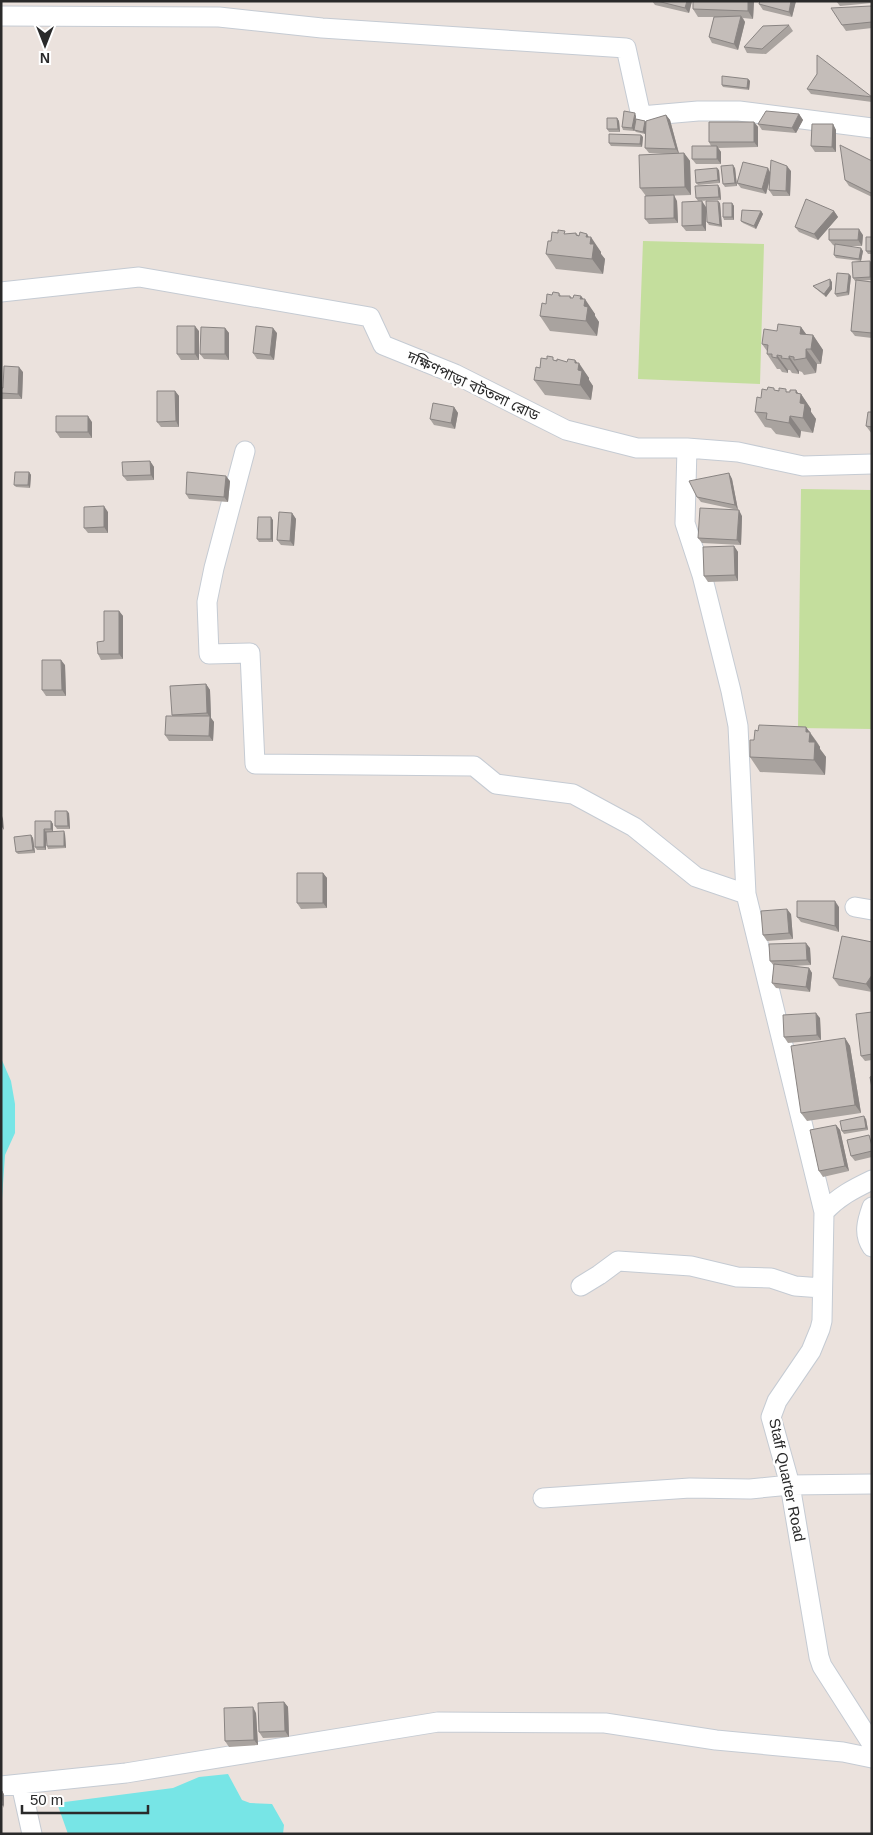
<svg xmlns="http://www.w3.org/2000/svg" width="873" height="1835" font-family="Helvetica,'Noto Sans Bengali',sans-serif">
<rect width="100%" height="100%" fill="#ebe2dd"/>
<path fill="#c4de9d" d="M643 241 764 244 760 384 638 379Z
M801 489 872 490V729L798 728Z"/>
<path fill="#77e5e6" d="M1 1058 11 1081 15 1104V1133L5 1155 1 1213Z
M228 1774 242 1800 250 1803 272 1804 284 1825 283 1834H68L57 1803 173 1788 199 1777Z"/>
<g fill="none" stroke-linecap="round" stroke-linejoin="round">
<g stroke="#c5cbd3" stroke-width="21">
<path id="minor" d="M1 16 219 17 322 28 626 48 641 116 698 111H739L872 128
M1 292 139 277 370 317 383 345 455 374 566 430 637 448H687L738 452 803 466 872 464
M687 448 685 523 702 575 731 691 738 726 746 894 824 1212
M245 451 214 568 207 602 209 654 250 653 255 764 474 766 496 784 573 794 634 827 696 877 746 894
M855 907 872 910
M872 1180C853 1189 838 1197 824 1212L822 1321 820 1329 811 1351 777 1401 771 1417 790 1485 819 1657 822 1666 872 1744
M872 1207C867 1221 863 1234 872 1247
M581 1286 599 1275 618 1261 691 1266 737 1277 771 1278 795 1286 822 1288
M543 1498 690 1488 750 1489 790 1485 872 1484
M21 1784 32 1834
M1 1786 126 1773 438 1722 605 1723 716 1740 843 1752 872 1758"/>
</g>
<use href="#minor" stroke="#fff" stroke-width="19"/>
</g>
<path fill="#a9a39f" d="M652 1H692L689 13 655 5Z
M693 1H754L753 19 743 18 745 22 738 50 712 43 709 37 714 17H698L693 9Z
M760 1H796L792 17 763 10 759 4Z
M836 1H872V3L840 6Z
M872 7V28L846 31 842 25Z
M789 25 793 31 766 54 747 53 744 47Z
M748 79 750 81 749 90 723 87 722 85Z
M807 89 872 97V102L811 94Z
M799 114 803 120 796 133 762 130 758 124Z
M666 115 670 120 679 153H684L690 161 691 195 661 196 677 201 678 223 649 224 645 219 646 196 640 188 668 154 649 153 645 148 646 130 645 134 636 132 634 130V131L623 130 622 127 636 116V119L645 121 646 122Z
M617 118 619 121 620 132H609L607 129Z
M754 122 758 127V147L718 148 721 152V164H696L692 159 711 146 709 142Z
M833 124 836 130V152H815L811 146Z
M641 135 643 137 642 147 611 146 609 143Z
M872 161V197L849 186 845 180Z
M735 168 737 186 725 187 723 184Z
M719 170 720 183 698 185 696 183Z
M791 171 790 196H773L769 190 770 180 766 194 741 188 737 183 770 172Z
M720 188 721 200 698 201 696 198Z
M720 203 722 227 709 225 707 222Z
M732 203 734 206V220H724L723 217Z
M706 207V231H686L682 226Z
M761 211 763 214 756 229 743 223 741 221Z
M834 211 838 217 818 240 799 232 795 227Z
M576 233 578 235 589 237 601 252V254L605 259 603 274 556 269 546 254 551 241 567 234Z
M863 235 862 246H844L863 251 861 261 836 258 834 255 835 246 833 245 829 240Z
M872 237V254H868L866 251Z
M872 260V280L857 281 872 282V338L855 336 851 331 856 281H855L853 278 871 263Z
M851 276 849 295 837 297 835 294Z
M832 282V289L826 297 815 288 813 286Z
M559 293 561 296H570L572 298H573L581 296 595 314V316L599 322 597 336 550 331 540 316 546 304 552 295Z
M801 327 806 335H813L823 350 821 364H817L816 373 804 375 802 372 799 371V374L792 373 790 370H788V373L782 372 780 369H777L767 354V351L762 344 777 331Z
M225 328 229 333V360L204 359 200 354Z
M199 331V360H181L177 354Z
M277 333 274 360 257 359 253 353Z
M556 360 567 362 575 360 589 378V380L593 386 591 400 545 395 534 380 540 368Z
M23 372 22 399H1V375L2 376V388H3Z
M776 390 790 392 796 390 798 393 801 394 811 409V412L816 419 813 433 801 431 800 438 776 434 771 428 765 427 755 412 761 398Z
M175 391 179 396V427H161L157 422Z
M454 407 458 413 455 429 434 425 430 419Z
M872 412V434L866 426Z
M92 422V438H60L56 432Z
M150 461 154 467V480L127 481 123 476Z
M29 472 31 475 30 488 16 487 14 485Z
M729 473 732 479 738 510 701 502 697 497Z
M230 481 228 502 189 499 186 494Z
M108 512V533H88L84 528Z
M292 513 296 519 294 546 281 545 277 540Z
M742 516 741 545 702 543 698 538Z
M273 520V542H259L257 539Z
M734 546 738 552V581L708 582 704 576Z
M119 611 123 616V659L101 660 98 654Z
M65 665 66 696H46L42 690Z
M206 684 210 690 211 718 214 722 213 741H169L165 735 172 716V715Z
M806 727 817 742 820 747V749L826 757 825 775 760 772 750 757 754 740 758 731Z
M69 813 70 829H57L55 826Z
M35 821H51L53 824V832L65 834 66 848 48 849 47 846 46 832V850H37L35 847Z
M31 835 33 838 35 853 18 854 16 852Z
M323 873 327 878V908L301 909 297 903Z
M839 907V932L801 922 797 917Z
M791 914 793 939 767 941 763 935Z
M842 936 872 992 839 986 833 978Z
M810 948 811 965 791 966 809 968 812 973 810 992 776 988 772 983 774 966 770 961Z
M872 1012V1060L865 1061 861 1056Z
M820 1018 821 1040 788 1043 784 1037Z
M845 1038 850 1046 861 1113 807 1121 801 1113Z
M866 1119 868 1130 844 1134 842 1131Z
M836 1125 840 1130 849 1171 823 1177 819 1171Z
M872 1139V1157L855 1161 851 1156Z
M284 1702 288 1707 289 1737 263 1738 259 1732Z
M256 1713 258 1745 229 1747 225 1741Z"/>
<path fill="#898482" d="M687 1H692L689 13 685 8Z
M748 1H754L753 19 748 11Z
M791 1H796L792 17 789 12Z
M741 16 745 22 738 50 734 44Z
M748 79 750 81 749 90 747 88Z
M635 113 636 116 634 131 632 128Z
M799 114 803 120 796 133 792 128Z
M666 115 670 120 679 154 676 149Z
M617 118 619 121 620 132 618 129Z
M645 121 647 124 645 134 643 132Z
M754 122 758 127V147L754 142Z
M833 124 836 130V152L832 147Z
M641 135 643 137 642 147 640 144Z
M717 146 721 152V164L717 159Z
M684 153 690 161 691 195 685 187Z
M733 165 735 168 737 186 735 183Z
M787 166 791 171 790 196 786 191Z
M717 168 719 170 720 183 718 180Z
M768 168 771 174 766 194 762 189Z
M718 185 720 188 721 200 719 197Z
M674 195 677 201 678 223 674 218Z
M702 201 706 207V231L702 225Z
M718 201 720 203 722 227 720 225Z
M732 203 734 206V220L732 217Z
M761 211 763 214 756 229 754 226Z
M834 211 838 217 818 240 814 234Z
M859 229 863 235 862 246 858 240Z
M587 234 590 239 591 237 601 252V254L605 259 603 274 592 259 590 244 586 237Z
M861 248 863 251 861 261 859 259Z
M870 261 872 264V279L870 277Z
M849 274 851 276 849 295 847 292Z
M830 279 832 282V289L826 297 824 294Z
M581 296 585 301V299L595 314V316L599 322 597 336 586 321 584 306 580 299Z
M195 326 199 331V360L195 354Z
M801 327 812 342 813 335 823 350 821 364 800 334Z
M225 328 229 333V360L225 354Z
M273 328 277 333 274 360 270 355Z
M806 349 817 364 816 373 806 358Z
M777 355 788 370V373L777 358Z
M789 356 799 371V374L789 359Z
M575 360 579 365V363L589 378V380L593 386 591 400 580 385 578 370 575 363Z
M19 367 23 372 22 399 18 394Z
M796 390 800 397 801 394 811 409V412L816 419 813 433 803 418 800 403 796 393Z
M175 391 179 396V427L176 421Z
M454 407 458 413 455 429 451 423Z
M88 416 92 422V438L88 432Z
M790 416 801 431 800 438 789 423Z
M150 461 154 467V480L151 475Z
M29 472 31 475 30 488 28 485Z
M729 473 732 479 738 510 735 505Z
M226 476 230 481 228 502 224 497Z
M104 506 108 512V533L104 527Z
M739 510 742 516 741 545 737 540Z
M292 513 296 519 294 546 290 541Z
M271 517 273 520V542L271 539Z
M734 546 738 552V581L735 575Z
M119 611 123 616V659L119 654Z
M61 660 65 665 66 696 62 690Z
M206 684 210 690 211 718 214 722 213 741 209 736 210 717 207 713Z
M806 727 820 747V749L826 757 825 775 814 760 806 732Z
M67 811 69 813 70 829 68 826Z
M2 816 3 819 4 830 2 827Z
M51 821 53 824V832L51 829Z
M44 829 46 832V850L44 847Z
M64 831 65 834 66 848 64 846Z
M31 835 33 838 35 853 33 850Z
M323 873 327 878V908L323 903Z
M835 901 839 907V932L835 926Z
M787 909 791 914 793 939 789 933Z
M806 943 810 948 811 965 807 960Z
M809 968 812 973 810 992 806 987Z
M872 975V992L866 984Z
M816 1013 820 1018 821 1040 817 1035Z
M845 1038 850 1046 861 1113 855 1105Z
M864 1116 866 1119 868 1130 866 1128Z
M836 1125 840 1130 849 1171 845 1166Z
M284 1702 288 1707 289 1737 285 1731Z
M253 1707 256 1713 258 1745 254 1740Z
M2 1791 4 1794V1808L3 1805Z"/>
<path fill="#c4bdb9" stroke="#898482" d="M657 1H687L685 8Z
M693 1H748V11L693 9Z
M760 1H791L789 12 759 4Z
M871 6 872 8V22L842 25 831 8Z
M741 16 734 44 709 37 714 17Z
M789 25 762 49 744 47 763 26Z
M817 55 872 97 807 89 817 74Z
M722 76 748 79 747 88 722 85Z
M624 111 635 113 632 128 622 127Z
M766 111 799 114 792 128 758 124Z
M666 115 676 149 645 148 646 121Z
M607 118H617L618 129H607Z
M636 119 645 121 643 132 634 130Z
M709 122H754V142H709Z
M812 124H833L832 147 811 146Z
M609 134 641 135 640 144 609 143Z
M840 145 872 161V190L871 193 845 180Z
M692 146H717V159H692Z
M684 153 685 187 640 188 639 155Z
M771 160 787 166 786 191 769 190Z
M743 162 768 168 762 189 737 183Z
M733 165 735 183 723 184 721 166Z
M717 168 718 180 696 183 695 170Z
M718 185 719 197 696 198 695 186Z
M674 195V218L645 219V196Z
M806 199 834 211 814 234 795 227Z
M702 201V225L682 226V202Z
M706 201H718L720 225 707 222Z
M723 203H732V217H723Z
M742 210 761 211 754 226 741 221Z
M829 229H859L858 240H829Z
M558 230 565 231 564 234 576 233V235L579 236 580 232 587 234 586 237H591L590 244H594L592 259 546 254 548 241H551L552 232 558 233Z
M866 237H872V251H866Z
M835 244 861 248 859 259 834 255Z
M870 261V277L853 278 852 262Z
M837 273 849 274 847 292 835 294Z
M830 279V286L824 294 813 286Z
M856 280 872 282V333L851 331Z
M553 292 559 293V296H570V298H573L574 295 581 296 580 299H585L584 306 588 307 586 321 540 316 542 303 546 304 547 294 552 295Z
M778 324 801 327 800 334 813 335 811 349H806V358L794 360V357L789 356V359L781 358 782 356 777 355V358L772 357V354H767L768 345 762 344 764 329 777 331Z
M177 326H195V354H177Z
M256 326 273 328 270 355 253 353Z
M201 327 225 328V354H200Z
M547 356 553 357V360L557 361V359L567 362 568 359 575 360V363H579L578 370 582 371 580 385 534 380 536 367 540 368 541 358 547 359Z
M4 366 19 367 18 394 1 393V388H3Z
M768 387 774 388V390L779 391V388L786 389V392H790V390H796V393L801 394 800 403 805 404 803 418 790 416 789 423 766 419 767 413 755 412 757 397 761 398 762 389 767 390Z
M157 391H175L176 421 157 422Z
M433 403 454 407 451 423 430 419Z
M868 412H872V427L866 426Z
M56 416H88V432H56Z
M150 461 151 475 123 476 122 462Z
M15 472H29L28 485H14Z
M187 472 226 476 224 497 186 494Z
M729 473 735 505 697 497 689 481Z
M104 506V527L84 528V507Z
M700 508 739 510 737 540 698 538Z
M279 512 292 513 290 541 277 540Z
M258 517H271V539H257Z
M734 546 735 575 704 576 703 547Z
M104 611H119V654H98L97 642 104 641Z
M42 660H61L62 690H42Z
M206 684 207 713 172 715 170 686Z
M166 716H210L209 736 165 735Z
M759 725 806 727V732H810L809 742H815L814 760 750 757V740H754L755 730 758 731Z
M55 811H67L68 826H55Z
M35 821H51V829H44V847H35Z
M64 831V846H47L46 832Z
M31 835 33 850 16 852 14 837Z
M297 873H323V903H297Z
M797 901H835V926L797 917Z
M787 909 789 933 763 935 761 911Z
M842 936 872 942V975L866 984 833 978Z
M806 943 807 960 770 961 769 944Z
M774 964 809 968 806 987 772 983Z
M872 1012V1054L861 1056 856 1014Z
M816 1013 817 1035 784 1037 783 1015Z
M845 1038 855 1105 801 1113 791 1046Z
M872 1076V1088L870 1077Z
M864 1116 866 1128 842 1131 840 1121Z
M836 1125 845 1166 819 1171 810 1130Z
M869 1135 872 1146V1151L851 1156 847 1140Z
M284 1702 285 1731 259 1732 258 1703Z
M253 1707 254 1740 225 1741 224 1708Z
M1 1791H2L3 1805H1Z"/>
<g text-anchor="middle" stroke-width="5" stroke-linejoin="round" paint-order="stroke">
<g font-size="15" fill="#2a2a2a" stroke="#fff">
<text transform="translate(473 386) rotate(25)" y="5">দক্ষিণপাড়া বটতলা রোড</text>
<text transform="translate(787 1480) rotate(78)" y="5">Staff Quarter Road</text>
</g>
</g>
<rect width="873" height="1835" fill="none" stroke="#2a2a2a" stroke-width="5"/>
<g transform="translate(45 45) rotate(180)" stroke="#ffffff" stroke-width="4" paint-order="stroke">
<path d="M0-4L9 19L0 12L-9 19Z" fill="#2a2a2a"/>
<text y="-8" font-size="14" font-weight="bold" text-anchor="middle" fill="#2a2a2a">N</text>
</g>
<path d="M22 1805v8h126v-8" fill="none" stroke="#2a2a2a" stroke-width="2.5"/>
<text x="30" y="1805" font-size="15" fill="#2a2a2a" stroke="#ffffff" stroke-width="4" paint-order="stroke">50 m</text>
</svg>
